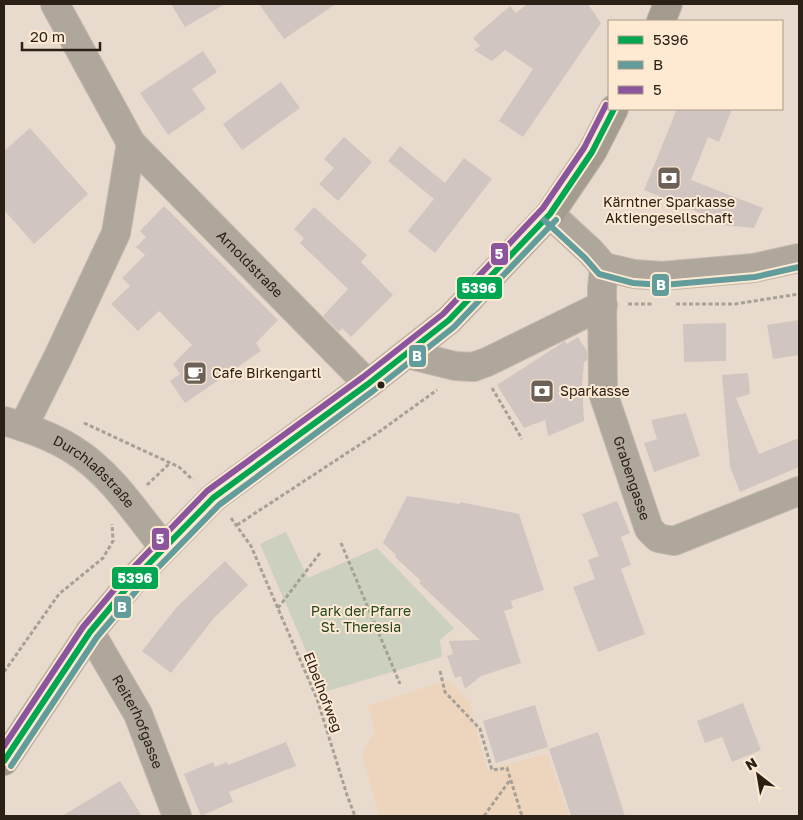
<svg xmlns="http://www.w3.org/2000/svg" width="803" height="820" font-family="'Golos Text',sans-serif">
<rect width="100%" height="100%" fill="#e8dacc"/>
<path fill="#edd4bc" d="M448 680 469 702 487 770 547 754 569 816H379L362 754 375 731 368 706Z"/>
<path fill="#ccd0bf" d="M286 532 308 578 377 548 454 628 440 640 442 657 324 692 260 544Z"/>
<path fill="#d1c5c2" d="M171 4H225L185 27Z
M259 4H336L284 39Z
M527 4H588L601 23 523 137 499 121 533 69 505 50 492 61 474 50 480 46 473 38 510 6 516 13Z
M203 51 217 72 192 89 206 109 168 135 140 93Z
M281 82 300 108 242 150 223 124Z
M677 109H732L719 142 708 137 691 180 763 208 754 228 702 223 705 215 644 190Z
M30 128 88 194 34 244 4 210V151Z
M344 137 372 162 338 201 319 184 334 168 324 159Z
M400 146 445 183 464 158 492 179 435 253 408 231 434 199 388 161Z
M164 206 278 320 256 343 261 351 185 403 170 381 180 374 173 364 192 345 159 311 138 331 111 304 130 286 122 278 145 255 136 247 146 237 140 231Z
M314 207 367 255 361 262 393 295 351 337 342 328 339 332 323 316 348 289 300 243 304 238 294 229Z
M799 320V355L773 359 767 325Z
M726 323V361L684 362 683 324Z
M578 337 587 351V360L584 362 582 384 584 421 548 436 545 420 524 428 497 385 565 341 567 344Z
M748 373 750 394 736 398 759 454 799 438V467L740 492 730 467 722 375Z
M686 413 700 456 654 472 644 443 657 439 651 420Z
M407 496 460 504V502L519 514 544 590 511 601 513 608 504 611 521 663 481 676 465 689 461 676 455 678 447 656 453 654 449 641 480 640 419 583 421 581 395 557 396 555 383 543Z
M617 501 630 533 621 537 631 565 621 569 645 634 598 652 573 587 595 579 588 560 599 556 582 514Z
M225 561 248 585 213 619 171 673 142 651 176 608Z
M743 703 761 750 732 762 722 737 705 743 697 721Z
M535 705 548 747 496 763 483 721Z
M598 732 625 816H571L549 749Z
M286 742 296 766 229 792 233 802 201 816 184 774 213 762 215 767 227 762 228 765Z
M120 781 142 816H62Z"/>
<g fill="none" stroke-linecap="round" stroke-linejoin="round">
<g stroke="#c3b9ae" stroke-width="30">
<g id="minor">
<path id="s1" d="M55 4 131 143 368 384"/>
<path d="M550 214 591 252 604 267 634 274 662 276 754 268 799 258"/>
<path id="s2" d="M604 267 602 289 603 393 649 529 658 538 674 541 799 491"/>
<path d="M407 354 455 366 473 367 487 362 603 305"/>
<path id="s3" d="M4 421C25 427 53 437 72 449 110 472 137 514 164 548"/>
<path d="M23 427 58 357 116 233 131 143"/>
<path id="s4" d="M90 632 138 714 177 816"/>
</g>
</g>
<g stroke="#c3b9ae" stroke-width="30">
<path id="secondary" d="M661 21 668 4
M4 761 90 632 135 578 213 498 368 384 449 320 550 214 592 152 614 109"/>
</g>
<path stroke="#a7a096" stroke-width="3" stroke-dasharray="4 2.5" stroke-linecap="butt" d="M628 304H652
M676 304H735L799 294
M492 388 522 439
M84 423 179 467 193 480
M147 485 170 463
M231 518 251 546 317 699 347 795 355 816
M237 525 376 434 437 390
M341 543 400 684
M278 608 320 553
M440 671 445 692 480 729 492 770 507 768 522 816
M4 672 59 594 103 558 113 541 112 524
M484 816 510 780"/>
<use href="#minor" stroke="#afa79c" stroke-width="28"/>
<use href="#secondary" stroke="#a59c90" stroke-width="28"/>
<g stroke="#fee9d3" stroke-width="10">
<path id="bus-1" d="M4 761 90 632 135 578 213 498 368 384 449 320 550 214 592 152 614 109"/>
</g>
<g stroke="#fee9d3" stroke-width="10">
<path id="bus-2" d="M544 220 585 258 599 274 633 283 663 285 755 277 799 267
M11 766 97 637 142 584 219 505 373 391 454 327 556 220"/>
</g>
<g stroke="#fee9d3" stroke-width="10">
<path id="bus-3" d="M4 746 83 627 129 572 207 491 363 377 443 314 543 208 584 148 606 105"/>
</g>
<use href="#bus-1" stroke="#00a651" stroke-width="6"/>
<use href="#bus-2" stroke="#629d9c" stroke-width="6"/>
<use href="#bus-3" stroke="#8b559d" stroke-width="6"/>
</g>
<defs>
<g id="bank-square" transform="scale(1.25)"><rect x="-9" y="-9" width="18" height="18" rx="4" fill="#6c6156" stroke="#fee9d3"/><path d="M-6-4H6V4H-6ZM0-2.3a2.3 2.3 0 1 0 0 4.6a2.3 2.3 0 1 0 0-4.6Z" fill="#fff"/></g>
<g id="cafe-square" transform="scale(1.25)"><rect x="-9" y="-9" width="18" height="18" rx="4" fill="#6c6156" stroke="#fee9d3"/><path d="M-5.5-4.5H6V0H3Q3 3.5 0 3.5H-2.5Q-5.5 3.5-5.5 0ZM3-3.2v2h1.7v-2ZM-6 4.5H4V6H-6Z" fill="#fff"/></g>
</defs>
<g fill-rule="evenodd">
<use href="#bank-square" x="669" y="178"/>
<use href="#cafe-square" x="195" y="373"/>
<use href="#bank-square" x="542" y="391"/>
</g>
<circle fill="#2a2016" stroke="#fee9d3" stroke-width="2" cx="381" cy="385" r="4.5"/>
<g text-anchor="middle" stroke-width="4" stroke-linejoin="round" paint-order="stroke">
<g font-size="14" fill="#2a2016" stroke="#fee9d3" text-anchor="start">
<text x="669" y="207" text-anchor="middle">Kärntner Sparkasse<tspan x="669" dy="16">Aktiengesellschaft</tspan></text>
<text x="212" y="378">Cafe Birkengartl</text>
<text x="560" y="396">Sparkasse</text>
</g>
<g font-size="14" fill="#2a2016" stroke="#fee9d3">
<text dy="5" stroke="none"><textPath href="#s1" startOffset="328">Arnoldstraße</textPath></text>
<text dy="5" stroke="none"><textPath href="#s3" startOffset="105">Durchlaßstraße</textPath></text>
<text dy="5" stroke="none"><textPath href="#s2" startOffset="216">Grabengasse</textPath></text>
<text transform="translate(323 692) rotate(69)" y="5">Elbelhofweg</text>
<text dy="5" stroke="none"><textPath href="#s4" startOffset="102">Reiterhofgasse</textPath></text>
</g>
<g font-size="14" fill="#224520" stroke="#fee9d3">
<text x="361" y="616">Park der Pfarre<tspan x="361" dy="16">St. Theresia</tspan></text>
</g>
</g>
<g stroke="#fee9d3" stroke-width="2">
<rect x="490" y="242" width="19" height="24" rx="5" fill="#8b559d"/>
<rect x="651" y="273" width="19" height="24" rx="5" fill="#629d9c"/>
<rect x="456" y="276" width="47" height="24" rx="5" fill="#00a651"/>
<rect x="408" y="344" width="19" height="24" rx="5" fill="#629d9c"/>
<rect x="151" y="527" width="19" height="24" rx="5" fill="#8b559d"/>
<rect x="111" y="566" width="48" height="24" rx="5" fill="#00a651"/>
<rect x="113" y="595" width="19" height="24" rx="5" fill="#629d9c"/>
</g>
<g font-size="14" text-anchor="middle" font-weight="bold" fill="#fff">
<text x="499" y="259">5</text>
<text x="661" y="290">B</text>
<text x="479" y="293">5396</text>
<text x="417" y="361">B</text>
<text x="160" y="544">5</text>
<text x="135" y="583">5396</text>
<text x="122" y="612">B</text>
</g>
<rect width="803" height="820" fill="none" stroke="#2a2016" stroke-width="10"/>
<rect x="608" y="20" width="175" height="90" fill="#fee9d3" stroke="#a99987"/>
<rect x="618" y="36" width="25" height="8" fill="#00a651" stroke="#a99987"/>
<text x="653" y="45" font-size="15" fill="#2a2016">5396</text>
<rect x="618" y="61" width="25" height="8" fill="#629d9c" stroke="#a99987"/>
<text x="653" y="70" font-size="15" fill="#2a2016">B</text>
<rect x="618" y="86" width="25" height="8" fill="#8b559d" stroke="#a99987"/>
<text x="653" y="95" font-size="15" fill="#2a2016">5</text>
<g transform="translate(758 775) rotate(329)" stroke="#fee9d3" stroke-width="4" paint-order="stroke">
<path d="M0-4L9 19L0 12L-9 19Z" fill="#2a2016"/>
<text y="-8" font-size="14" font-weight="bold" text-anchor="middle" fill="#2a2016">N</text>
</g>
<path d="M22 42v8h78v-8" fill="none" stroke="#2a2016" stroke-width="2.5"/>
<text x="30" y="42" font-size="15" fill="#2a2016" stroke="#fee9d3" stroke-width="4" paint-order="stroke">20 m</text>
</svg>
